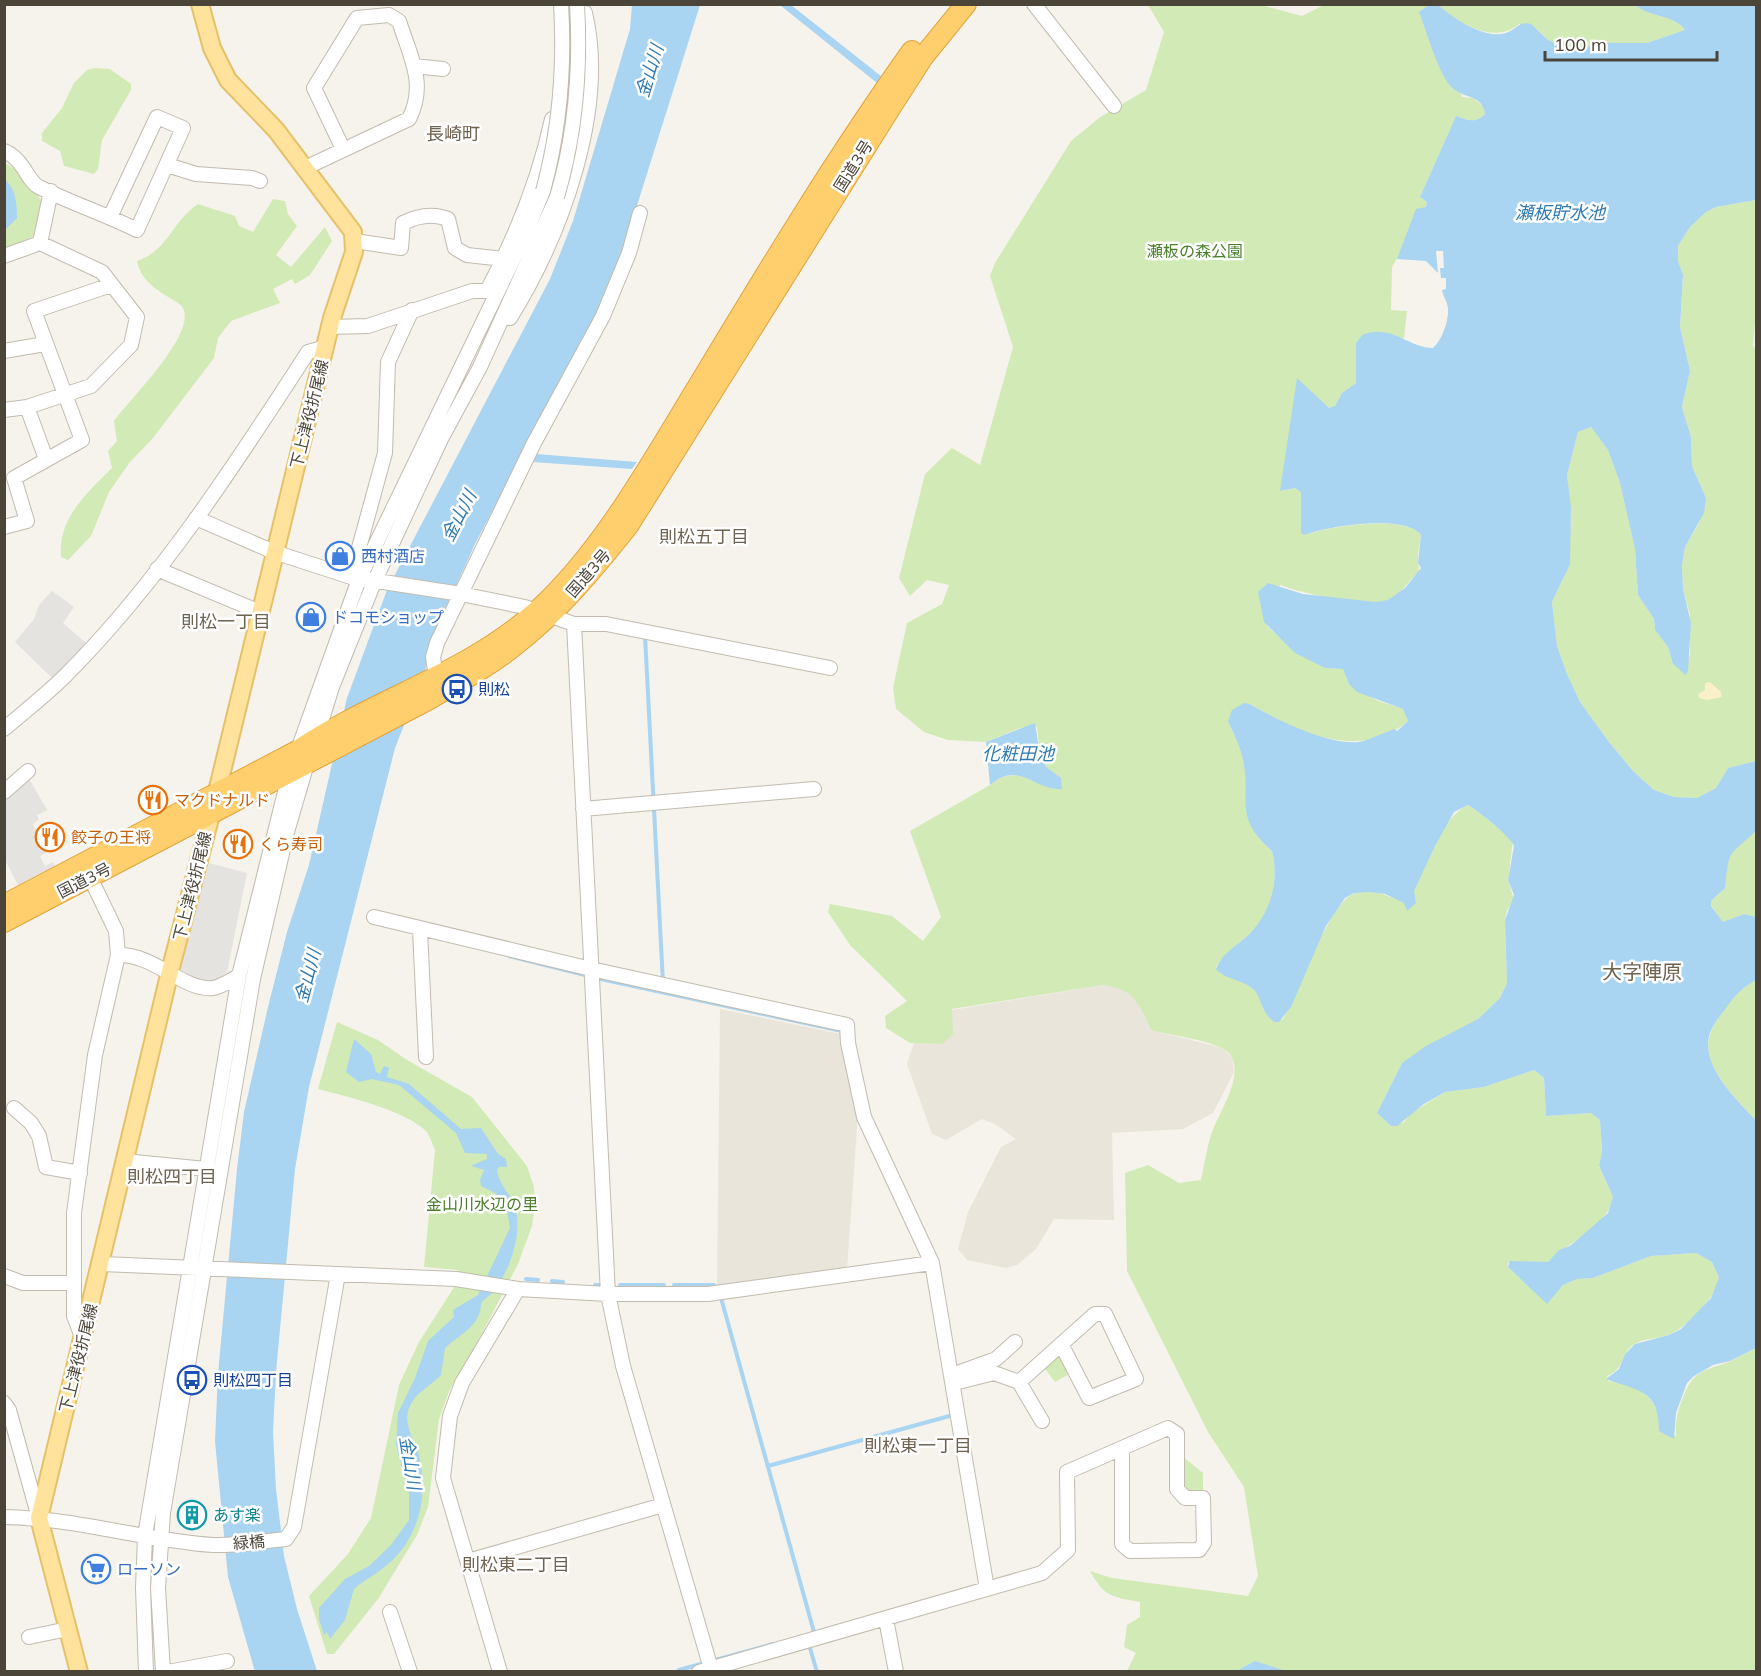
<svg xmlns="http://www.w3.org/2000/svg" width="1761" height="1676" font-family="Mulish,'Noto Sans JP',sans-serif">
<rect width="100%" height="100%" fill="#f6f3ec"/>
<path fill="#eae5da" d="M1103 985 1120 987 1135 997 1151 1030 1223 1048 1232 1058 1234 1072 1213 1113 1183 1129 1112 1133 1114 1220 1054 1219 1036 1249 1017 1265 1006 1268 967 1260 958 1249 968 1212 1001 1147 1016 1139 995 1124 982 1119 946 1140 932 1134 907 1064 914 1043 942 1044 952 1010Z
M720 1009 841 1034 858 1114 847 1269 717 1287Z"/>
<path fill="#d2eab5" d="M1148 5H1261L1302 16 1324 5H1432H1429L1462 97 1473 98 1484 107 1485 114C1475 124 1468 120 1456 116L1420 197 1427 202 1426 208 1392 267 1391 310 1407 311 1404 339 1362 335 1356 343V383L1342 393 1335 406 1329 408 1324 404 1281 491 1295 488 1301 492V521L1305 535C1327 527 1406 514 1421 535L1418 554 1419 572C1408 580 1403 593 1389 600 1369 608 1300 593 1280 585L1267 626 1299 655 1310 658 1325 668 1343 669 1349 684 1378 701 1404 709 1408 721C1361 762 1296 732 1250 704L1228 721C1233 732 1239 744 1242 756 1253 795 1234 818 1272 851 1278 876 1273 912 1253 931 1240 944 1226 951 1216 967L1220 973C1231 978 1245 981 1254 990 1263 999 1260 1011 1274 1022L1283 1019C1300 993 1329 899 1356 893 1374 889 1388 896 1405 903 1428 874 1434 822 1468 805L1474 808 1513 841 1508 880 1514 900 1507 910 1505 920 1507 983 1500 998 1478 1019 1402 1063 1377 1113 1391 1126 1404 1122 1410 1114 1445 1092 1484 1087 1534 1070 1544 1078 1546 1116 1591 1113 1600 1120 1602 1151 1599 1167 1613 1197C1611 1223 1565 1245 1548 1262L1508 1263V1267L1547 1303 1563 1285 1577 1279 1593 1278 1651 1256 1696 1253 1712 1262 1719 1278C1716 1297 1687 1328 1668 1335 1657 1339 1643 1338 1633 1345 1619 1355 1626 1368 1607 1376L1608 1381C1641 1385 1659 1397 1660 1431L1676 1436C1675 1420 1678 1410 1684 1395 1695 1368 1706 1371 1731 1361 1739 1357 1748 1352 1756 1348V1671L1286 1672 1255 1661 1236 1671H1127L1136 1653 1124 1647 1127 1625 1140 1617V1602C1113 1597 1104 1597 1090 1571L1112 1578 1248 1596 1258 1576 1244 1487 1208 1432 1127 1271 1125 1173 1148 1165 1179 1183 1201 1180C1205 1163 1207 1143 1214 1127 1222 1108 1251 1063 1222 1048 1206 1040 1170 1035 1151 1030 1138 1003 1135 989 1103 985L952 1009 953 1034 942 1044 910 1043 886 1028 885 1016 907 1001 850 945 828 912 830 904 892 916 923 941 941 917 910 831 990 785C1013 766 1029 779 1054 789L1040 755 1037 727 1020 728 986 742 948 740 924 732 896 709 893 688 907 623 942 604 949 585 927 580 910 596 899 578 925 474 952 448 980 465 1013 347 990 276 995 263 1071 141 1099 118 1146 90 1164 32Z
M1435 5H1635C1650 18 1673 14 1686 30L1647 43 1571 50 1548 40 1538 30 1519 24C1498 42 1471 29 1450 15 1444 12 1441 7 1435 5Z
M95 68 110 69 131 84V90L102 140 98 169 94 174 64 166 60 151 42 141V133L62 108 74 83 87 70Z
M4 163 18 170 45 205 38 234 4 250Z
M273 199 285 201 288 214 297 226 276 255 291 267 325 227 332 241 310 275 295 284 292 279 273 289 280 303 231 321 218 338 214 358 153 438 130 462 109 492 91 536 68 560 61 557C58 518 86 494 112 468L108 451 117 441 114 421C125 404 209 323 178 303 161 292 141 283 137 261 169 250 172 221 198 204L235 216 239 226 253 232Z
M1756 200V310L1753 346 1756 349V761L1728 768 1716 788 1697 798 1674 797 1654 790 1633 771 1609 742 1580 702 1567 674 1557 646 1552 602 1564 577 1571 520 1567 475 1578 432 1591 427 1608 450 1620 483 1635 549 1638 595 1654 619 1655 630 1668 647 1673 664 1690 656V615L1683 589 1682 566 1685 547 1699 523 1706 498 1692 466 1691 437 1682 407 1690 371 1680 327 1683 276 1678 261V246L1690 227 1706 212 1716 207Z
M1756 831V917L1744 914 1723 923 1711 905V901L1722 891C1726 882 1724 873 1727 863 1731 848 1746 841 1756 831Z
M1756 980V1120C1738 1102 1709 1073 1708 1046 1708 1034 1716 1021 1723 1011 1733 997 1741 988 1756 980Z
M337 1022 378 1040 407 1060 472 1097 527 1166 534 1187 535 1205 532 1226 518 1264 465 1366 450 1389 439 1419 428 1507 417 1535 378 1599 334 1654H327L309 1596 348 1554 371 1518 399 1385 419 1342 458 1281V1270L424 1267 435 1150C433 1145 430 1137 427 1132 408 1111 345 1096 318 1089Z
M1060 1355 1069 1374 1055 1382 1045 1369Z
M1181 1455 1203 1473V1492L1186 1493 1182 1488Z"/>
<path fill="#f9efc9" d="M1710 682 1721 692 1722 697 1707 700 1699 698 1698 694 1705 690V683Z"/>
<path fill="#e5e3e0" d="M52 591 74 607 63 623 86 643 54 680 15 642 34 619 39 605Z
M27 775 47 810 37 815 39 820 33 824 47 852 40 856 45 866 53 862 55 866 18 885 5 860 4 798Z
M209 863 247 873 227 972 213 982H201L180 969Z"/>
<path fill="#a9d4f2" d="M632 5H700L629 231 604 299 476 542 442 616 428 654 425 672 395 748 309 1087 295 1169 276 1372 273 1432 276 1489 284 1556 297 1609 317 1671 255 1672 228 1577 215 1441 218 1374 237 1169 244 1112 268 1007 287 932 309 865 347 698 387 590 550 279 573 221 630 29Z
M780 5H791L881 76 877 83Z
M1429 5H1438C1453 18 1485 40 1506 33 1517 29 1519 21 1531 24L1548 40 1571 50 1607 43H1647L1685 30C1674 14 1650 18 1635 5H1756V200L1716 207 1706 212 1690 227 1678 246V261L1683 275 1680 327 1690 371 1682 407 1691 437 1692 466 1706 498 1704 513 1685 547 1682 566 1683 589 1691 623 1688 671 1686 675 1673 664 1668 647 1655 630 1654 619 1638 595 1635 549 1620 483 1608 450 1591 427 1578 432 1567 475 1571 508 1570 564 1552 602 1557 646 1567 674 1580 702 1609 742 1633 771 1654 790 1674 797 1697 798 1716 788 1728 768 1756 761V831C1727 858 1730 847 1725 888L1711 901V906L1723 922 1744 914 1756 917V980C1743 987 1735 995 1726 1008 1718 1018 1707 1032 1708 1046 1709 1073 1738 1102 1756 1120V1348L1730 1361 1713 1365 1694 1376 1687 1383 1676 1413 1674 1439 1659 1431C1659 1389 1638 1391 1606 1379L1619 1369 1625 1354 1635 1344 1669 1335 1681 1329 1711 1298 1719 1278 1712 1262 1696 1253 1651 1256 1593 1278 1577 1279 1563 1285 1547 1304 1508 1267 1510 1261 1548 1262 1559 1250 1570 1246 1608 1213 1613 1197 1599 1166 1602 1151 1600 1120 1591 1113 1546 1116 1544 1078 1534 1070 1484 1087 1445 1092 1424 1104 1397 1126H1391L1377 1113 1402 1063 1426 1046 1478 1019 1500 998 1507 983 1505 920 1514 895 1508 880 1514 846C1512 838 1476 809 1468 805L1454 812 1435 846 1414 891 1416 903 1407 911 1404 903 1385 894 1369 892 1354 893 1345 898 1326 926 1291 1007 1279 1022H1274C1260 1011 1262 998 1254 990 1243 979 1225 980 1216 969 1222 954 1232 949 1244 939 1269 918 1280 884 1272 851 1231 815 1253 799 1242 756 1239 744 1233 732 1228 721L1232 710 1244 703 1250 704C1276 720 1328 745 1359 742 1370 740 1383 733 1394 729L1397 731 1408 721 1403 709 1357 692 1349 684 1343 669 1325 668 1295 653 1264 622 1258 592 1268 583 1303 594 1376 602 1388 600 1405 588 1421 568 1418 563 1421 535C1406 514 1327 526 1305 535L1301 533V492L1295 488 1280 491 1297 378 1329 408 1335 406 1342 393 1356 383V343L1362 335C1392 323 1406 347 1433 348 1442 340 1449 321 1448 308 1447 301 1443 296 1442 290L1446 289V278H1441L1440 268H1444L1443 251H1436L1438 273 1426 261 1397 259 1416 209 1426 207 1427 202 1420 197 1456 116C1467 120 1475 124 1485 114 1482 92 1461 101 1448 83 1436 65 1427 33 1419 12Z
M4 179C16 188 17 204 17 218L5 230Z
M536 454 637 462 632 469 532 462Z
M1035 723 1040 755 1046 767 1061 778 1062 789C1032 790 1020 760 990 785L986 742Z
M354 1039 371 1054 376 1072 380 1074 384 1066 389 1068 387 1077 409 1084 461 1129 481 1128 498 1154 506 1159 507 1167H499L497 1170C499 1184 510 1194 515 1207 523 1233 510 1270 494 1291 490 1296 485 1298 481 1303 481 1326 460 1334 445 1348L441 1375C430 1387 412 1394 408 1412 404 1425 416 1444 419 1456 429 1494 419 1539 387 1565 377 1574 364 1580 354 1589L345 1620 330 1639 327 1632 324 1635 319 1619V1608L345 1579 369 1566 391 1545 409 1520V1494L396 1445 398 1413 415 1378 428 1341 454 1317 453 1310 478 1295 510 1228 506 1205 495 1193 481 1186 480 1180 484 1170 471 1166 487 1159V1154L465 1153 456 1133 399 1085 372 1079 359 1082 346 1072Z
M1255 1661 1286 1671H1236Z"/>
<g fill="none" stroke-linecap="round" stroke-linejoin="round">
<path stroke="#a9d4f2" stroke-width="4" d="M645 636 663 983
M509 956 589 976
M596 978 842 1031
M526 1279 538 1280
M552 1281 563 1282
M595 1285H602
M620 1285H664
M674 1285H714
M721 1298 814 1632
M768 1466 953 1415
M810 1648 817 1672
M679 1670 773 1644"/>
<g stroke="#c2bbae" stroke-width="16">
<path id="minor" d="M1034 4 1114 106
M414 66 443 69
M4 151C24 159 27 181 39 187 71 203 105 214 137 230L183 128 157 117 110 217
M167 165 196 174 252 178 260 181
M305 168 409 119C427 84 410 56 399 21L389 15 357 18 314 88 343 149
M355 241 401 248 403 223C417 216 433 213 448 219L455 248 467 255 504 259
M40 243 51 191
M4 256 40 243 102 272 137 317 131 345 91 386 27 407 4 410
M487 291C516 236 539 180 552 119
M510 318C561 236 608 109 585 13L564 11 562 23
M330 327 368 326 472 291H487L494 294
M4 351 45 344
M27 407 46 459
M196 518 274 552 351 577 461 594 525 607 574 624H606L830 668
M4 527 27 521 14 478 82 440 34 311 111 285
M157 569 260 612
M351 577 385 453 388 362 412 310
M574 624 608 1294 623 1366 712 1672
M436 678 433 657 437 643 534 443 603 316 629 253 640 213
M4 729C25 711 47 694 66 675 159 582 237 462 308 352L326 347
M315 742 332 687 375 580 441 439 480 367 557 197
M4 792 28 771
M583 809 814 789
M374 917 591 969 847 1025 848 1043 864 1117 932 1263 987 1589
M420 930 426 1057
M118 955C155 954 183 991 213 988 221 987 231 980 239 976
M14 1108 31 1123 39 1136 46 1167 80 1173
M124 1161 206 1169
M102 1264 456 1279 518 1289 608 1294H708L932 1263
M4 1276 23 1283H73
M82 1337 74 1316V1213L95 1055 118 955 116 931 87 871
M960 1372 996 1359 1015 1342
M1019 1382 1042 1421
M954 1383 994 1373 1019 1382 1095 1314H1105L1136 1379 1089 1398 1061 1344
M4 1403 9 1410 39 1518
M4 1517C75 1518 143 1540 213 1545 237 1546 263 1541 286 1539L294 1527 338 1274
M468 1561 663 1505
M390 1612 410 1672
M886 1619 896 1672
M29 1637 68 1629
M146 1672 143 1588 145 1536 239 976 290 772 359 579 524 237 543 191
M163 1672 158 1588 163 1513 253 979 287 832 308 760
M168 1672 227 1661
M500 1672 443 1478 450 1416 462 1383 518 1289
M699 1672 1042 1573 1068 1550 1067 1472 1168 1428 1177 1434V1489L1185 1498H1203L1204 1543 1199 1550 1130 1551 1122 1544V1450"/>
</g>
<g stroke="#e6c16a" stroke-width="20">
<path id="major" d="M79 1672 39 1518 170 971 217 792 332 318 354 252 353 232 276 130 228 80 212 48 200 4"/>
</g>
<g stroke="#e0a43c" stroke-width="22">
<path id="highway" d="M4 905 297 751C374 699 467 674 537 611 605 549 655 456 703 378 770 267 837 156 912 51
M4 922 424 702C455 684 487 668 514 646 558 612 593 570 628 526L891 107 923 57 966 4"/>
</g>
<use href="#minor" stroke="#fff" stroke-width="14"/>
<use href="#major" stroke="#ffe39c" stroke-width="16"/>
<use href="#highway" stroke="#ffcf6e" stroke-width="20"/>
<g stroke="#c2bbae" stroke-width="16" stroke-linecap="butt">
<path id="minor-bridge" d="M543 191C560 129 565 69 561 4
M557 197C576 133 581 71 577 4"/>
</g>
<use href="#minor-bridge" stroke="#fff" stroke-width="14"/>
</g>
<defs>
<g id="shop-ring" transform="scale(1.5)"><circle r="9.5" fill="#fff" stroke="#3f7fe0" stroke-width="1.5"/><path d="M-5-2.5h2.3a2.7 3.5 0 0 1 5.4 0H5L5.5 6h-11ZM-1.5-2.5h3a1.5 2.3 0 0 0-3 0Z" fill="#3f7fe0"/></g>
<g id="bus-ring" transform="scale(1.5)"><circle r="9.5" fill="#fff" stroke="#1a4fb4" stroke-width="1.5"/><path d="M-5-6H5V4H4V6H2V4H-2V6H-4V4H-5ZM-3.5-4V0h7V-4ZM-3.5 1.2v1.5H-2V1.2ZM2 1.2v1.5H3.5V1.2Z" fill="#1a4fb4"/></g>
<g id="restaurant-ring" transform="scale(1.5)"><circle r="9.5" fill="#fff" stroke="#e8710a" stroke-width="1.5"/><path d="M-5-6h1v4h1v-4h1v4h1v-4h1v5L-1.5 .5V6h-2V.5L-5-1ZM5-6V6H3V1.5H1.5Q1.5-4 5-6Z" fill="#e8710a"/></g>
<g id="building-ring" transform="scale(1.5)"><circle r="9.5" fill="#fff" stroke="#0f9aa8" stroke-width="1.5"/><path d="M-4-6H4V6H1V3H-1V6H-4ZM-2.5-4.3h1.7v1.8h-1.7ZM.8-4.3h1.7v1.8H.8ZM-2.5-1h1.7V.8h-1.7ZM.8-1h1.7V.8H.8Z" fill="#0f9aa8"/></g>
<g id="supermarket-ring" transform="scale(1.5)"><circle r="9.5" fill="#fff" stroke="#3f7fe0" stroke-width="1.5"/><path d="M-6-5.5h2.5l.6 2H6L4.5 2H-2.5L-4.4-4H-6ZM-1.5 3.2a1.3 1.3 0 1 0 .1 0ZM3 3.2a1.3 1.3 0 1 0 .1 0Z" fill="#3f7fe0"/></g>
</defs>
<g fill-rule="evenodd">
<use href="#shop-ring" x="340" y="556"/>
<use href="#shop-ring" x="311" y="617"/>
<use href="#bus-ring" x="457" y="689"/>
<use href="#restaurant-ring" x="153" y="800"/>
<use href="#restaurant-ring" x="50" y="837"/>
<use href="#restaurant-ring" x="238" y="844"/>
<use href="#bus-ring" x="192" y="1380"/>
<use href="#building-ring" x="192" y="1515"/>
<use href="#supermarket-ring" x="96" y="1569"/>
</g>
<g text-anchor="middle" stroke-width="5" stroke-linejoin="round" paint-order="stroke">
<g font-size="16" fill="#4b4439" stroke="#fff">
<text transform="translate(853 166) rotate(-58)" y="6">国道3号</text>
<text transform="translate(309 414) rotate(-76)" y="6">下上津役折尾線</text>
<text transform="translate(588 573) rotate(-49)" y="6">国道3号</text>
<text transform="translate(84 880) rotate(-27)" y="6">国道3号</text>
<text transform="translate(192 886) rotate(-76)" y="6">下上津役折尾線</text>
<text transform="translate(78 1358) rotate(-76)" y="6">下上津役折尾線</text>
<text transform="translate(249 1542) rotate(-5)" y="6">緑橋</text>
</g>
<g font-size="16" fill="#4a7f2a" stroke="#fff">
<text x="1195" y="257">瀬板の森公園</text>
<text x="482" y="1210">金山川水辺の里</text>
</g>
<g font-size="16" fill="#366cbe" stroke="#fff" text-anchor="start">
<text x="361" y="562">西村酒店</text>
<text x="332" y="623">ドコモショップ</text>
<text x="117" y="1575">ローソン</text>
</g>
<g font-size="16" fill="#164399" stroke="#fff" text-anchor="start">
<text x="478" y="695">則松</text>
<text x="213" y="1386">則松四丁目</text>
</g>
<g font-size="16" fill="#c56008" stroke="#fff" text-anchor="start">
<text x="174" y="806">マクドナルド</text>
<text x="71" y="843">餃子の王将</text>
<text x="259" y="850">くら寿司</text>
</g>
<g font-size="16" fill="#0d838f" stroke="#fff" text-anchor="start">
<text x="213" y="1521">あす楽</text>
</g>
<g font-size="18" font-style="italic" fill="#2e7ab2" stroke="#fff">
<text transform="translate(650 71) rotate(-73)" y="6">金山川</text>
<text x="1560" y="219">瀬板貯水池</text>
<text transform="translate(459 516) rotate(-63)" y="6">金山川</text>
<text x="1018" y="760">化粧田池</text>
<text transform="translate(308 976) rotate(-75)" y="6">金山川</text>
<text transform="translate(410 1463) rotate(81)" y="6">金山川</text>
</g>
<g font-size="18" fill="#6e6250" stroke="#fff">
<text x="453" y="140">長崎町</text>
<text x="704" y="543">則松五丁目</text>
<text x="226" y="628">則松一丁目</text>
<text x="172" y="1183">則松四丁目</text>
<text x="918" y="1452">則松東一丁目</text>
<text x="516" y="1571">則松東二丁目</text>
</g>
<g font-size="20" fill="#6e6250" stroke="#fff">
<text x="1642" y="979">大字陣原</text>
</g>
</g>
<rect width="1761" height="1676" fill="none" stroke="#4b4439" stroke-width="12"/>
<path d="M1545 51v9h172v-9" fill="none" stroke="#4b4439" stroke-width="3"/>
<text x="1554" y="51" font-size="18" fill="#4b4439" stroke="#ffffff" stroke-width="4.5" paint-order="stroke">100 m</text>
</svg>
